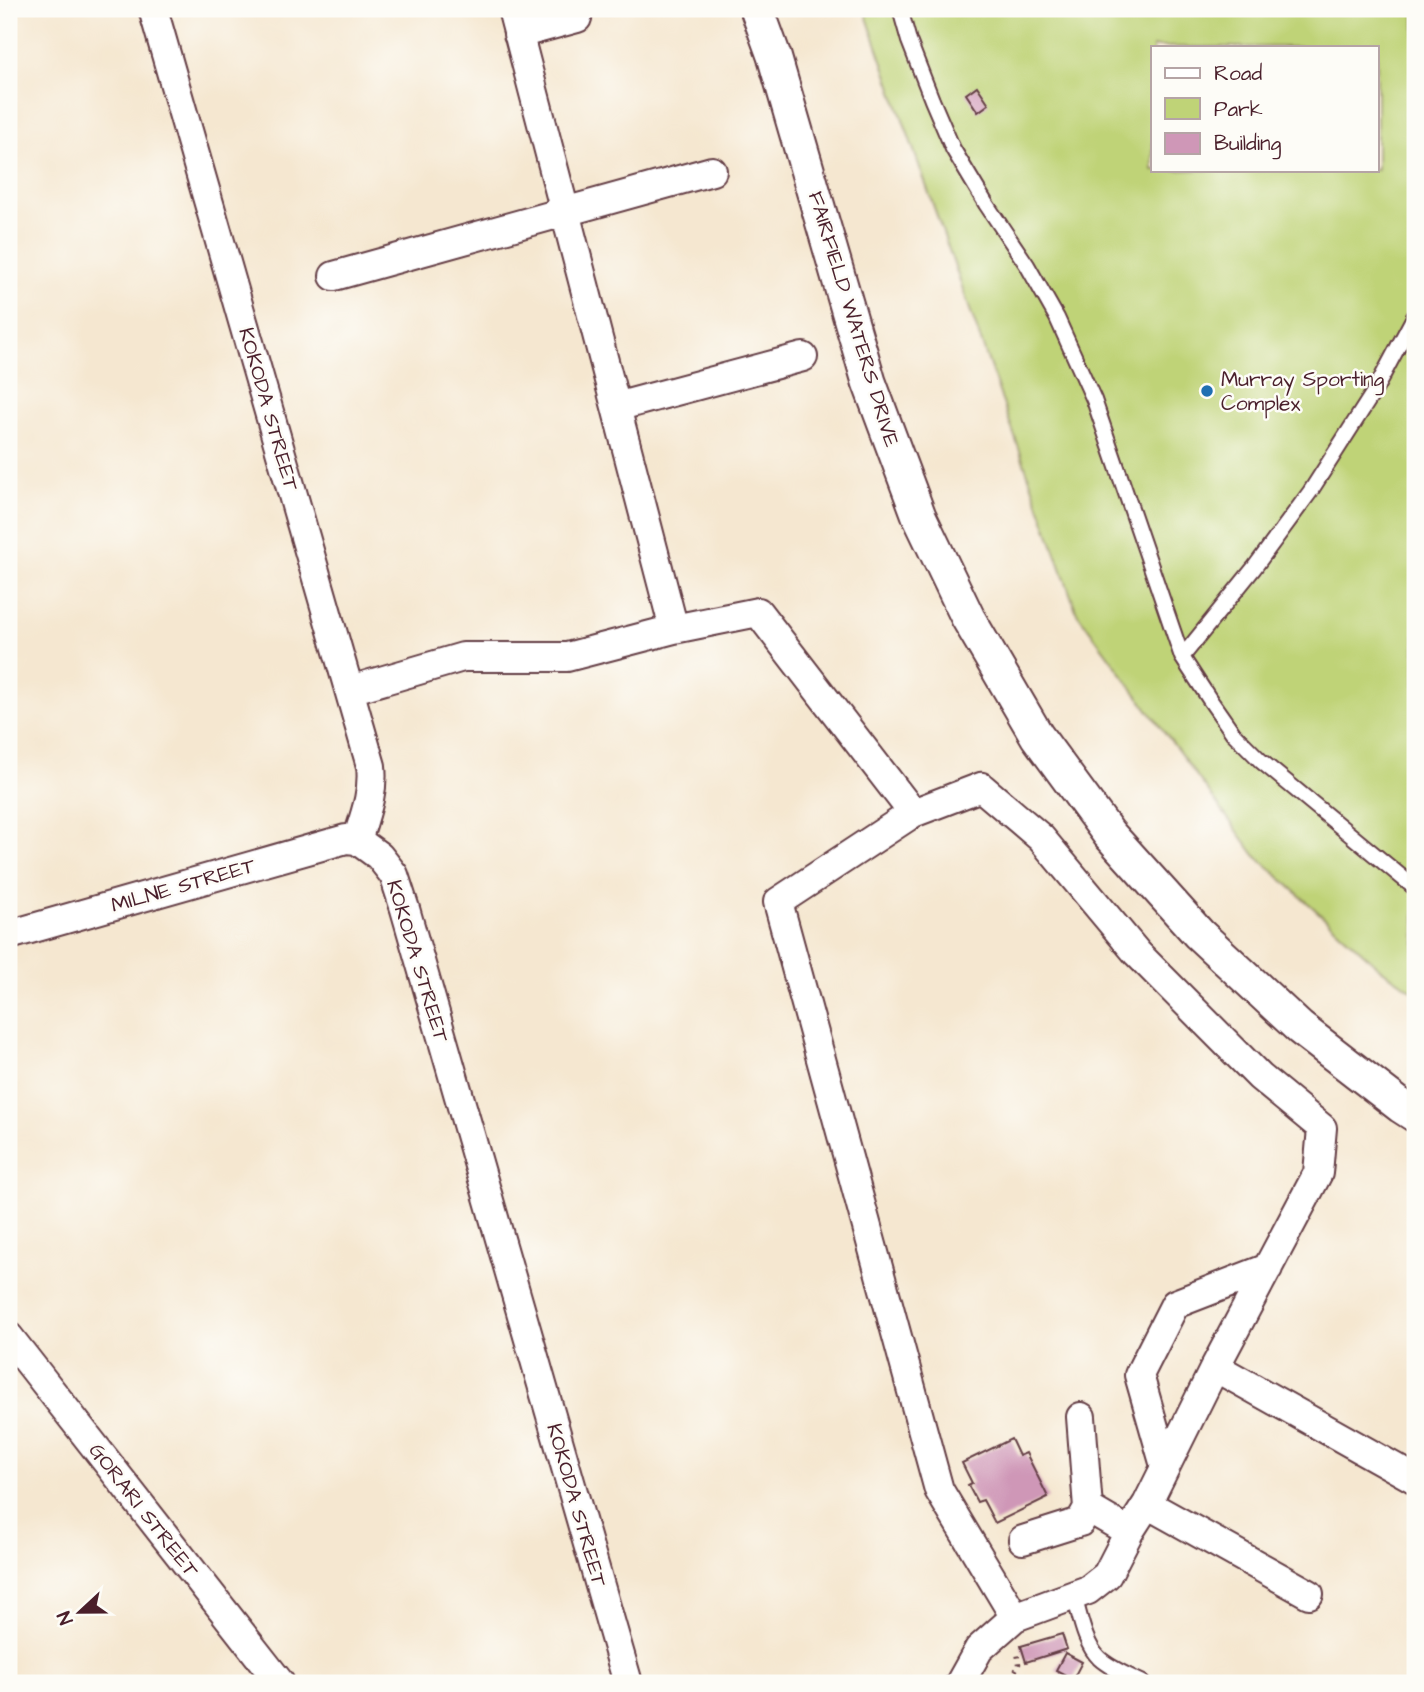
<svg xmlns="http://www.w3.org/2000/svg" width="1424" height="1692" font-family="'Architects Daughter',sans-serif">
<rect width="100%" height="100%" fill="#fdfcf7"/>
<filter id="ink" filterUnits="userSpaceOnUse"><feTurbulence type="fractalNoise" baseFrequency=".0143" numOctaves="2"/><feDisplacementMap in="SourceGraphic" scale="14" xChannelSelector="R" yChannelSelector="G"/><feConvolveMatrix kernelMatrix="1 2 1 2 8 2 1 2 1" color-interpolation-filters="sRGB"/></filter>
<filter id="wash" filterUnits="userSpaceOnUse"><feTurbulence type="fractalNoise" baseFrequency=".00686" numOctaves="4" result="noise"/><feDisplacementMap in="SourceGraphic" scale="28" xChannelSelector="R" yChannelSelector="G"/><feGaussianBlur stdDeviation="1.57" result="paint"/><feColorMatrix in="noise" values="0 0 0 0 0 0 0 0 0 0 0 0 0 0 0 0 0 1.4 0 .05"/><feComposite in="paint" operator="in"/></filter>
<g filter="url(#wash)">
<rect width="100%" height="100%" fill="#f5e7d0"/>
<path fill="#bfd377" stroke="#847951" stroke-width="2" fill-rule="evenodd" d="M864 9H1415V992L1381 969 1255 855 1077 613ZM1153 47H1377V170H1153Z"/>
<g id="blocks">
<path fill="#cf97b7" d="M977 86 989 104 978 112 966 94Z
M1011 1439 1019 1456 1026 1453 1048 1497 995 1523 983 1500 977 1502 968 1485 972 1483 962 1463Z
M1062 1634 1067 1649 1026 1662 1021 1646Z
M1065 1653 1082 1662 1073 1679 1056 1670Z"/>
</g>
</g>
<g filter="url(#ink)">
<use href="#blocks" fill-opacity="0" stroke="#643d44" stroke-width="2"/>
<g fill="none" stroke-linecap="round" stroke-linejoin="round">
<g stroke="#643d44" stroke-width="18">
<path id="service" d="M900 9 909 41 932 100 953 149 986 204 1027 265 1057 318 1094 400 1182 657 1210 700 1233 733 1261 761 1415 888
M1182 657 1254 568 1310 492 1375 390 1415 315
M1074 1596C1080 1615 1084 1643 1099 1658 1111 1669 1129 1676 1143 1683"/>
</g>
<g stroke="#643d44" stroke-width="32">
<path id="minor" d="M153 9 371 766C374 792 365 815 357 840
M512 9 674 629
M518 34 577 18 579 9
M334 276 712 171
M616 407 803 357
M350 690 463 657H567L674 629 758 612 913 813 981 787 1041 838 1137 953 1260 1077 1322 1128 1318 1173 1215 1367 1147 1504 1129 1532 1107 1575 1088 1590 1015 1617 979 1649 960 1683
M913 813 778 902 939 1490 1015 1617
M357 840 379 856 394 875 405 909 628 1683
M9 935 346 839 357 840
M9 1337 280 1683
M1215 1367 1415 1479
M1081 1417 1088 1508
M1165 1466 1139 1375 1175 1304 1268 1268
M1147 1504 1309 1594
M1023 1540 1080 1522 1088 1508 1129 1532"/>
</g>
<g stroke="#643d44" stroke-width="37">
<path id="tertiary" d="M757 9 774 56 869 382 919 516 968 618 1037 736 1109 834 1199 934 1300 1028 1401 1106 1415 1115"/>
</g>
<path stroke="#643d44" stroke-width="4.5" stroke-dasharray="2 5" stroke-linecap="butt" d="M1009 1683 1019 1664 1017 1652"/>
<use href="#service" stroke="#fff" stroke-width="14"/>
<use href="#minor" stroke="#fff" stroke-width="28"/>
<use href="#tertiary" stroke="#fff" stroke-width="33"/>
</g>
</g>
<circle fill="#1f6fb2" stroke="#fdfcf7" stroke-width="2.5" cx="1207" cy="391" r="7"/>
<g text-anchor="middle" stroke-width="5" stroke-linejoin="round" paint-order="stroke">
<g font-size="21" fill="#4a1f2b" stroke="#fdfcf7">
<text transform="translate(854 319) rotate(73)" y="7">FAIRFIELD WATERS DRIVE</text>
<text transform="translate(269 409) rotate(74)" y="7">KOKODA STREET</text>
<text transform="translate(183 885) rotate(-16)" y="7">MILNE STREET</text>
<text transform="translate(418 961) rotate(73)" y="7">KOKODA STREET</text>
<text transform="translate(577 1505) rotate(74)" y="7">KOKODA STREET</text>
<text transform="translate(144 1510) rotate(52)" y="7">GORARI STREET</text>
</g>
<g font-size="21" fill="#4a1f2b" stroke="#fdfcf7" text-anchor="start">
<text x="1221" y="386">Murray Sporting<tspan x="1221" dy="24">Complex</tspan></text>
</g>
</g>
<rect width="1424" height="1692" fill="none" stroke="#fdfcf7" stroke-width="35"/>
<rect x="1151" y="46" width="228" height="126" fill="#fdfcf7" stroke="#b5a4a5" stroke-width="2"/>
<rect x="1165" y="68" width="35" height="10" fill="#ffffff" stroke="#b5a4a5" stroke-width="2"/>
<text x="1214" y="80" font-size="21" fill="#4a1f2b">Road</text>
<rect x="1165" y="98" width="35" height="21" fill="#bfd377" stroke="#b5a4a5" stroke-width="2"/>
<text x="1214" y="116" font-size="21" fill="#4a1f2b">Park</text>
<rect x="1165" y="133" width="35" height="21" fill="#cf97b7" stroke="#b5a4a5" stroke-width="2"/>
<text x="1214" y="150" font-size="21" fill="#4a1f2b">Building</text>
<g transform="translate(80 1612) rotate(248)" stroke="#fdfcf7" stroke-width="5" paint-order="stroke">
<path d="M0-5L12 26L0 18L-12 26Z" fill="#4a1f2b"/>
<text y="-10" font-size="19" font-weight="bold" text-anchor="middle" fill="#4a1f2b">N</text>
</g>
</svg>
